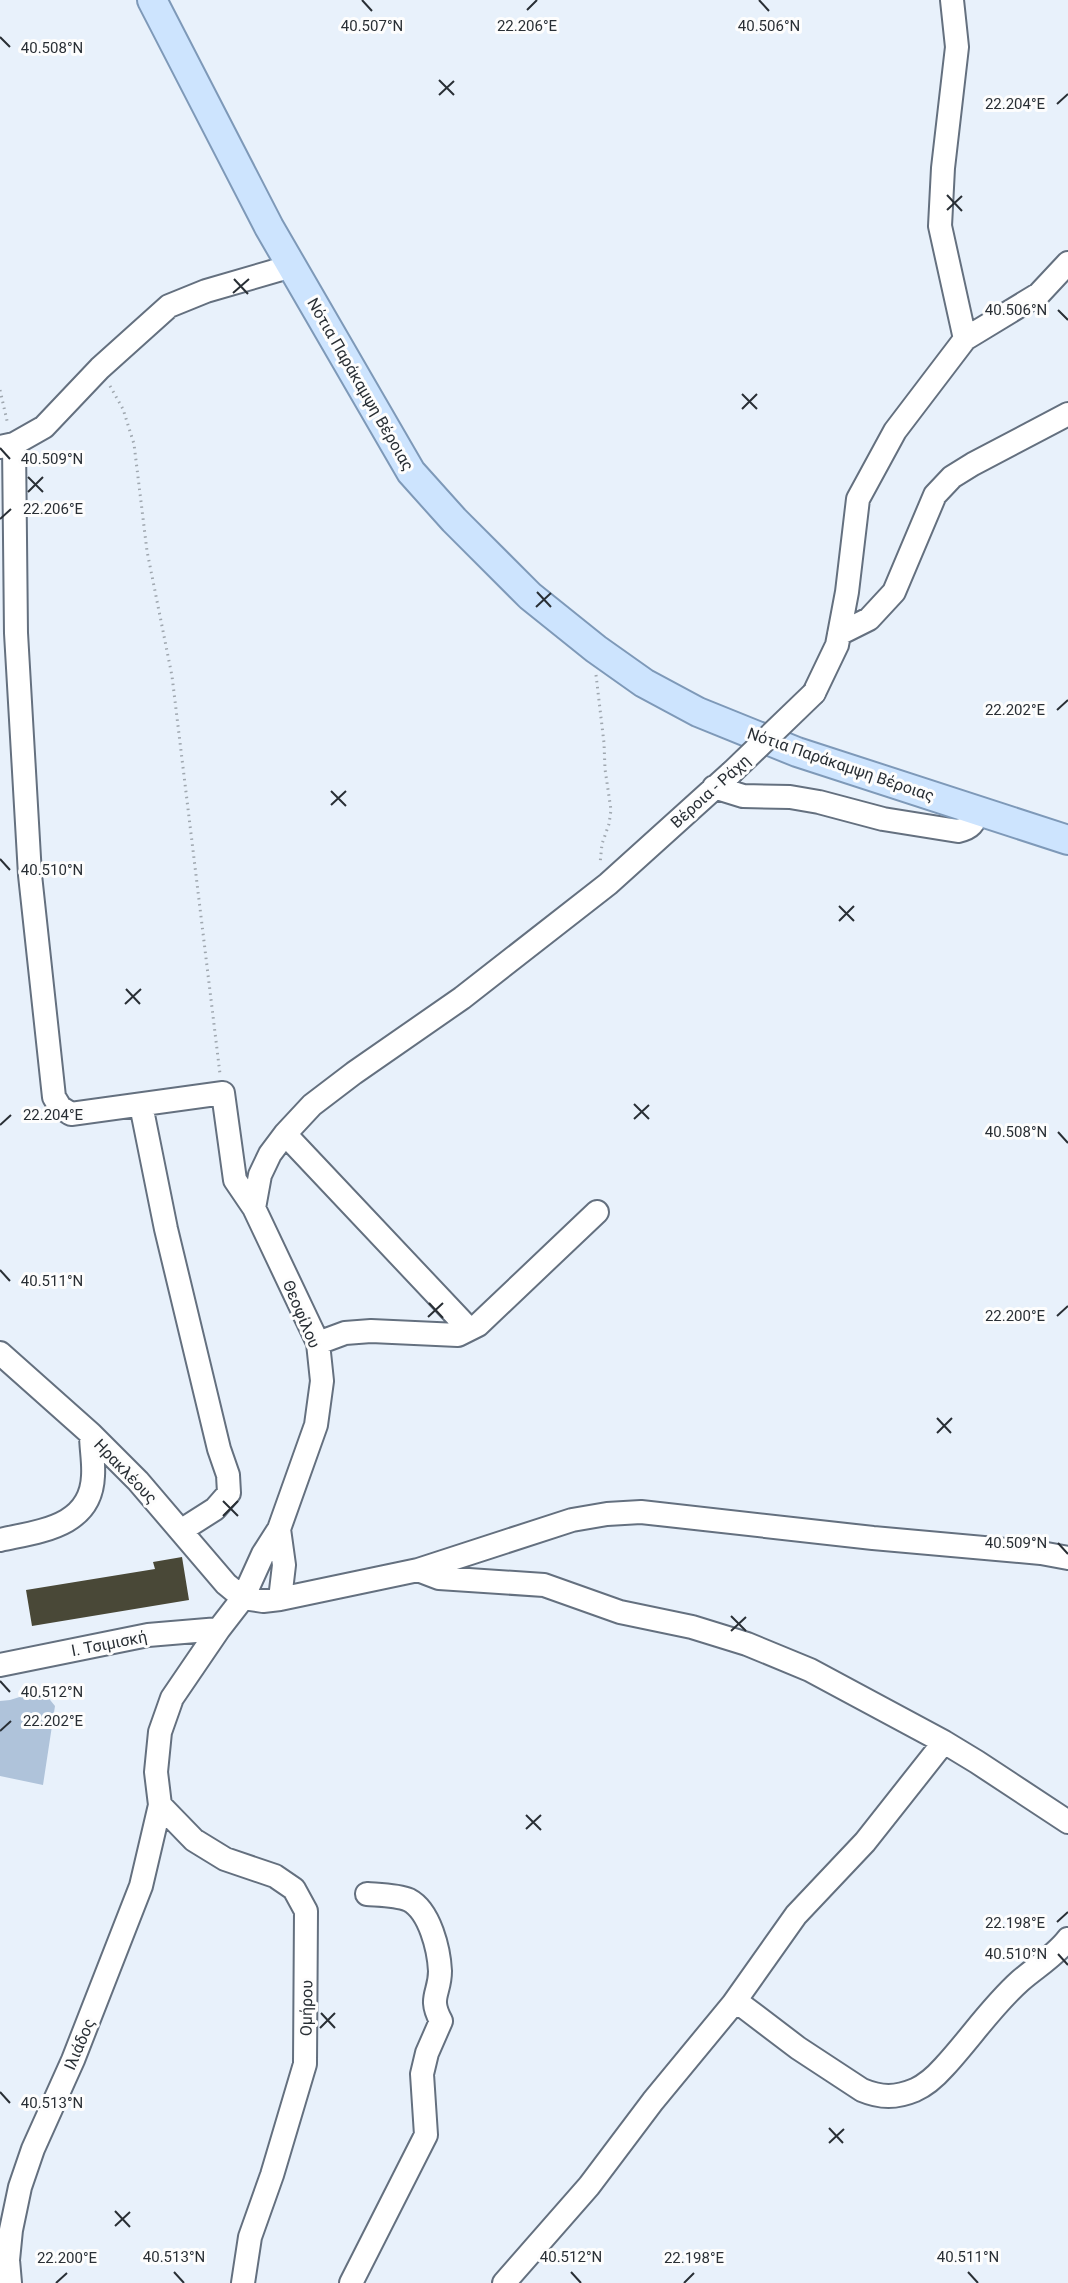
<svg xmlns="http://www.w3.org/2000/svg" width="1068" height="2283" font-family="Roboto,sans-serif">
<rect width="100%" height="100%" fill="#e8f1fb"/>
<path fill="#afc3da" d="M42 1690 55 1706 43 1785 0 1776V1701L10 1700Z"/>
<path fill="#494837" d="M182 1557 189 1600 32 1626 26 1590 155 1569 153 1562Z"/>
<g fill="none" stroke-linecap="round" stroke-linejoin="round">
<g stroke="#64707f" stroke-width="26">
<path id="minor" d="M952 0 957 47 943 168 940 226 965 339
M0 447 14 444 44 427 100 368 169 306 206 291 292 266
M839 634 869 619 894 592 935 495 952 477 973 464 1068 414
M814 693 837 645 847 592 858 499 895 431 965 339 1039 294 1068 263
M714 787 743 796 790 797 819 802 883 819 958 831C971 828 974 824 978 810
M141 1105 166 1229 219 1449 228 1475 229 1493 215 1509 182 1530
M285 1134 469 1329
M254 1208 260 1175 270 1154 285 1134 312 1105 354 1073 462 998 608 884 731 773
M318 1343 345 1333 371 1331 458 1335 478 1325 597 1212
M0 1353 91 1434 138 1481 226 1584 243 1598
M279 1529 284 1565 280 1599
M0 1540C40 1531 91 1527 93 1476 94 1462 91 1448 91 1434
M418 1570 439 1578 544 1585 620 1612 692 1627 747 1644 810 1670 944 1742 977 1762 1068 1822
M243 1598 263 1601 280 1599 418 1570 572 1520 607 1514 641 1512 873 1538 1041 1553 1068 1558
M0 1665 148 1635 219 1629
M160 1805 194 1840 225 1859 275 1876 294 1889 306 1911 305 2064 272 2175 250 2237 243 2283
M733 2004 796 1915 865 1842 944 1742
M10 2283 8 2260 11 2230 20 2187 33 2149 73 2060 141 1886 160 1805 156 1772 160 1732 172 1698 219 1629 243 1598 263 1554 279 1529 316 1425 322 1381 318 1343 254 1208 235 1180 223 1093 71 1114 60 1107 54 1097 30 875 16 633 14 444
M351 2283 426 2135 422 2074 427 2053 441 2021C428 1997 440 1994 440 1971 439 1950 430 1911 409 1900 397 1895 379 1895 367 1894
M504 2283 589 2186 653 2101 733 2004 744 2007 798 2048 862 2090C881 2098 896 2098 915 2090 926 2085 936 2076 944 2067 970 2039 991 2007 1020 1981 1036 1967 1055 1956 1068 1939"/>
</g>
<g stroke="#7e99b8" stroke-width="32">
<path id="major" d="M152 0 269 227 411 472 454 520 530 596 596 649 644 683 698 712 797 752 1068 840"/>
</g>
<path stroke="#9fa7af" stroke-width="3" stroke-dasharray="1.5 4.5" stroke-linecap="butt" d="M110 386 123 409 134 444 147 551 172 676 220 1074
M0 390 8 425
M596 675 604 743 605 769 611 810 609 824 602 844 600 864"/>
<use href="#minor" stroke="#fff" stroke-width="22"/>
<use href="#major" stroke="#cde4fe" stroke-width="28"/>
<g stroke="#64707f" stroke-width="26" stroke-linecap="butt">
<path id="minor-bridge" d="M731 773 814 693"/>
</g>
<use href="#minor-bridge" stroke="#fff" stroke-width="22"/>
</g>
<path fill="none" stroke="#292f35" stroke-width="2" d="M362 0 372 11M759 0 769 11M527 10 537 0M0 37 10 47M439 80 454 95M439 95 454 81M1057 104 1068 94M947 195 962 211M947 210 962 196M234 279 248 294M233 293 249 279M1058 310 1068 320M742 394 757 409M742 409 757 394M0 448 10 459M28 477 43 492M28 492 43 477M0 519 11 509M537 592 551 607M536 607 551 593M1057 710 1068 700M331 791 346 806M331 805 346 791M0 859 10 870M839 906 854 921M839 921 854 906M126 989 140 1004M125 1004 141 989M634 1104 649 1119M634 1119 649 1105M0 1125 11 1115M1058 1132 1068 1143M0 1270 10 1281M429 1303 443 1318M1057 1316 1068 1306M428 1317 443 1303M937 1418 951 1433M937 1433 952 1418M223 1501 238 1516M223 1516 238 1501M1058 1543 1068 1554M731 1616 746 1631M731 1631 746 1617M0 1681 10 1692M0 1731 11 1721M526 1815 541 1830M526 1829 541 1815M1057 1922 1068 1912M1058 1954 1068 1965M321 2013 335 2028M320 2028 335 2013M0 2092 10 2103M829 2128 843 2143M829 2143 844 2129M115 2211 130 2227M115 2226 130 2212M174 2272 184 2283M571 2272 581 2283M968 2272 978 2283M56 2283 67 2273M684 2283 694 2273"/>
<g text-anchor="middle" stroke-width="6" stroke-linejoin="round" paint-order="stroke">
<g font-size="16" fill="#292f35" stroke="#fdfdfd">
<text transform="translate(361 384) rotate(60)" y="6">Νότια Παράκαμψη Βέροιας</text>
<text transform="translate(841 764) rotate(19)" y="6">Νότια Παράκαμψη Βέροιας</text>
<text transform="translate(710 791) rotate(-42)" y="6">Βέροια - Ράχη</text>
<text transform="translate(302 1314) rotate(67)" y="6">Θεοφίλου</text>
<text transform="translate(126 1471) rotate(46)" y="6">Ηρακλέους</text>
<text transform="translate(109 1643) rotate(-11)" y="6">Ι. Τσιμισκή</text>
<text transform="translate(306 2008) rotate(-89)" y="6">Ομήρου</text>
<text transform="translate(79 2044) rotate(-67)" y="6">Ιλιάδος</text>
</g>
</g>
<g font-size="15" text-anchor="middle" fill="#292f35" stroke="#fdfdfd" stroke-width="6" stroke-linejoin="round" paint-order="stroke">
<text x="527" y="31">22.206°E</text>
<text x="372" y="31">40.507°N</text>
<text x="769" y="31">40.506°N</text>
<text x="52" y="53">40.508°N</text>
<text x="1015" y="109">22.204°E</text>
<text x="1016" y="315">40.506°N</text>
<text x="52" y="464">40.509°N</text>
<text x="53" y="514">22.206°E</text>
<text x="1015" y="715">22.202°E</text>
<text x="52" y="875">40.510°N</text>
<text x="53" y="1120">22.204°E</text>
<text x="1016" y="1137">40.508°N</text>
<text x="52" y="1286">40.511°N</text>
<text x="1015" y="1321">22.200°E</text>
<text x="1016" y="1548">40.509°N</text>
<text x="52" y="1697">40.512°N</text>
<text x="53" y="1726">22.202°E</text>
<text x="1015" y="1928">22.198°E</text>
<text x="1016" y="1959">40.510°N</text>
<text x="52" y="2108">40.513°N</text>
<text x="174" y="2262">40.513°N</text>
<text x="571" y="2262">40.512°N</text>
<text x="968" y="2262">40.511°N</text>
<text x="67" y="2263">22.200°E</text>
<text x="694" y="2263">22.198°E</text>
</g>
</svg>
